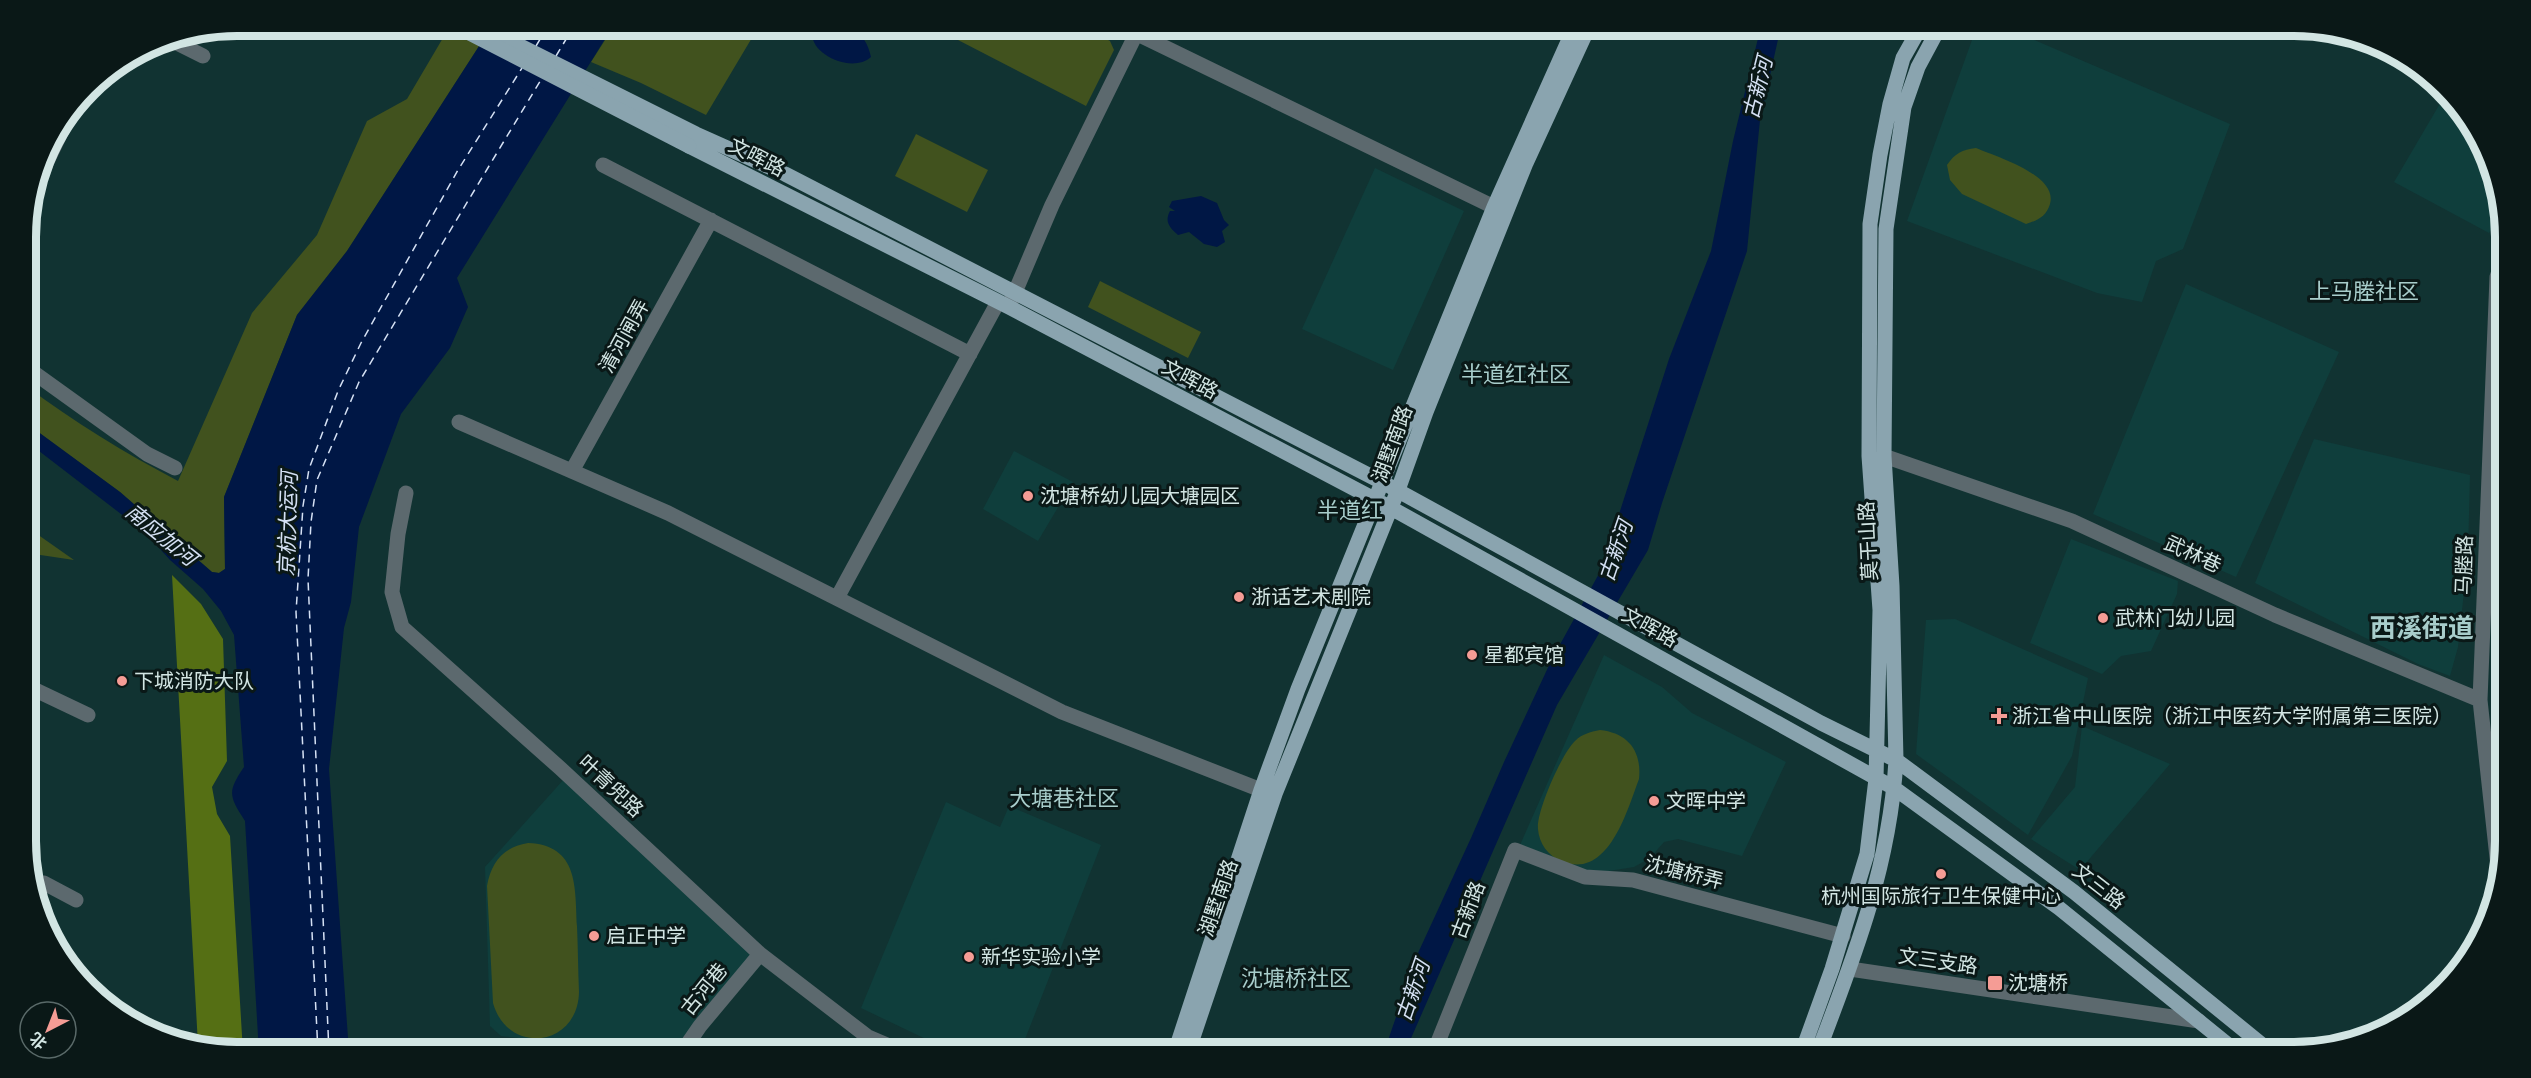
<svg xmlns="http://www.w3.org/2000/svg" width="2531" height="1078" font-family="Montserrat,'Noto Sans SC',sans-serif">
<rect width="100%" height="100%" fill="#113332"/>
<path fill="#0f3e3c" d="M1977 26H2002L2230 124 2183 249 2156 261 2142 302 2097 293 1907 221Z
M2445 95 2462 108 2504 210 2489 233 2394 182Z
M1375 168 1464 211 1393 370 1302 329Z
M2186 284 2339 352 2236 577 2093 514Z
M2314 439 2470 475 2468 555 2458 647 2450 676 2418 664 2255 583Z
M1014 451 1073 482 1038 541 983 509Z
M2071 539 2178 581 2177 594 2151 651 2121 656 2102 674 2030 643Z
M1955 619 2088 678 2072 756 2028 835 1916 754 1926 620Z
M1604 655 1662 687 1692 713 1786 762 1742 856 1678 839 1664 842 1650 858 1634 867 1590 874 1520 845Z
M2082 726 2170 764 2080 870 2031 839 2075 787Z
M565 778 753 953 671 1052H633L501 1036 490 1026 485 867Z
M946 802 1000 827 1009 806 1101 845 1020 1052H953L861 1008Z"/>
<path fill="#41521e" d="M450 26H492L347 251 297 315 224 497 225 569 219 573 212 572 120 492 26 423V386C74 422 125 453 178 481L252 313 317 235 367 121 407 99Z
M614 26H759L706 115 641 83 591 62Z
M966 26H1015L1020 28 1021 26H1081L1110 41 1114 50 1086 106 958 40Z
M916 134 988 170 967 212 895 176Z
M1976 148C1997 157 2058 175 2050 204 2046 217 2038 220 2026 224L1962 194 1950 180 1947 165C1955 153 1962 150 1976 148Z
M1100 281 1201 332 1188 358 1088 307Z
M27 527 74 560 27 553Z
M1600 730C1628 733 1642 751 1639 779 1627 811 1608 881 1561 861 1548 856 1539 843 1538 829 1536 812 1562 753 1575 741 1582 734 1590 732 1600 730Z
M528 843C579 845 575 888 577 926 578 948 578 970 579 992 578 1047 508 1056 493 1003L487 886C491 863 503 847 528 843Z"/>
<path fill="#556f14" d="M172 575 201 604 223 639 227 761 212 787 217 814 230 836 243 1052 198 1045Z"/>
<path fill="#001745" d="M492 26H613L457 278 468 307 450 348 401 414 359 527 351 602 344 628 329 769 349 1052H259L245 821C229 796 227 792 244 767L234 635 221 611 203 589 170 560 153 541 121 514 26 441V423L120 492 212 572 219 573 225 569 224 497 297 315 347 251Z
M815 26C842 26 864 24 871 57 850 76 800 49 815 26Z
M1761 26H1781L1760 120 1747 251 1662 503 1648 550 1557 705 1405 1052H1384L1418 953 1471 838 1504 762 1552 659 1601 570 1669 359 1711 251 1733 141Z
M1201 196 1217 203 1224 220 1229 225 1222 231 1225 242 1217 247 1204 244 1189 232 1178 235C1170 228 1164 222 1170 211H1175L1169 207 1172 201Z"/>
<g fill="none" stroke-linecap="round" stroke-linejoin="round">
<path stroke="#d5e1f4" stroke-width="1.5" stroke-dasharray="8 6" stroke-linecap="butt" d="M536 46 548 26
M556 56 574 26
M318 1052 296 612 303 506 309 469 338 391 361 343 458 170 522 68
M329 1052 308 579 311 522 317 480 359 382 542 78"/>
<path stroke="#5c696e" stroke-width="15" d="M1121 26 1494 207
M169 39 203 56
M603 165 970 354
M37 182 70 114
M1010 304 1052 205 1140 26
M26 367 147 454 175 468
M459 422 668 513 1062 712 1261 790
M1884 456 2072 521 2275 615 2480 700
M572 471 711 220
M406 493 398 534 392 592 402 627 560 768 760 954 868 1037 903 1052
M837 598 998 302
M27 686 88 715
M2499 876 2480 700 2497 277 2504 257
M34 884 44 883 76 900
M1850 969 2199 1021
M682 1052 700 1026 760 954
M1434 1052 1515 850 1585 877 1633 880 1843 936"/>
<path stroke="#8aa4af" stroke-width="15" d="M480 26 696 134 785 174 1382 482 1821 723 1896 760 2074 892 2271 1052
M689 146 1009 307 1391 508 1894 788 2059 908 2237 1052
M1175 1052 1261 790 1298 689 1494 207 1575 26
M1188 1052 1275 794 1398 490 1426 412 1526 163 1589 26
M1802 1052 1832 969 1867 854 1876 779 1880 610 1869 456 1870 224 1880 155 1890 104 1903 58 1921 26
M1818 1052C1855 955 1890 865 1896 760L1892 586 1884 456 1886 229 1904 107 1918 67 1940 26"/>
<path stroke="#8aa4af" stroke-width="15" d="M456 26 689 146"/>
</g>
<g fill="#f59c95" stroke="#0a1817" stroke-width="2">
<circle cx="1028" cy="496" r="6"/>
<circle cx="1239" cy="597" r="6"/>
<circle cx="2103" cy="618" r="6"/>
<circle cx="1472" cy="655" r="6"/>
<circle cx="122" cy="681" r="6"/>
<path d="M1996 707h6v6h6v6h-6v6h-6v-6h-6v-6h6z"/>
<circle cx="1654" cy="801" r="6"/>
<circle cx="1941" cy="874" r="6"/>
<circle cx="594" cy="936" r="6"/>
<circle cx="969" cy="957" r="6"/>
<rect x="1987" y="975" width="16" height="16" rx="3"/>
</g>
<g text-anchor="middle" stroke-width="6" stroke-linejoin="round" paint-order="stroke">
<g font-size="20" fill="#d2e5e3" stroke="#0a1817">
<text transform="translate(757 157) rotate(27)" y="7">文晖路</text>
<text transform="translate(624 336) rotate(-61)" y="7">清河闸弄</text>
<text transform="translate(1190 379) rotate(28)" y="7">文晖路</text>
<text transform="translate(1392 444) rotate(-70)" y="7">湖墅南路</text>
<text transform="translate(1868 541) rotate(-93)" y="7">莫干山路</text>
<text transform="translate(2193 554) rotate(25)" y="7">武林巷</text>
<text transform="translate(2464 565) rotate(-88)" y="7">马塍路</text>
<text transform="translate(1650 627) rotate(29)" y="7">文晖路</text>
<text transform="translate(611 786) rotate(43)" y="7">叶青兜路</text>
<text transform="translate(1684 872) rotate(14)" y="7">沈塘桥弄</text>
<text transform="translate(2099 886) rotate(38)" y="7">文三路</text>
<text transform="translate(1218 898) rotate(-71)" y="7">湖墅南路</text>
<text transform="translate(1468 910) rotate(-69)" y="7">古新路</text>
<text transform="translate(1938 961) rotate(8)" y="7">文三支路</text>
<text transform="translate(704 989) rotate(-51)" y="7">古河巷</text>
</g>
<g font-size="20" fill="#d2e5e3" stroke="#0a1817" text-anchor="start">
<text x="1040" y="503">沈塘桥幼儿园大塘园区</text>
<text x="1251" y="604">浙话艺术剧院</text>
<text x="2115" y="625">武林门幼儿园</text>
<text x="1484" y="662">星都宾馆</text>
<text x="134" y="688">下城消防大队</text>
<text x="2012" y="723">浙江省中山医院（浙江中医药大学附属第三医院）</text>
<text x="1666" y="808">文晖中学</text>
<text x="1941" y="903" text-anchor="middle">杭州国际旅行卫生保健中心</text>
<text x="606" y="943">启正中学</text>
<text x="981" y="964">新华实验小学</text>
<text x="2008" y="990">沈塘桥</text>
</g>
<g font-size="21" font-style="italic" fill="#d5e1f4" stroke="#0a1817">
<text transform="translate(1758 88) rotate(-76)" y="7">古新河</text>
<text transform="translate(288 524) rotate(-88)" y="7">京杭大运河</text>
<text transform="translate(161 535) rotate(39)" y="7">南应加河</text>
<text transform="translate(1616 551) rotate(-71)" y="7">古新河</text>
<text transform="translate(1413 991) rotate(-71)" y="7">古新河</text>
</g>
<g font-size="22" fill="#a8cdcb" stroke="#0a1817">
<text x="2364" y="299">上马塍社区</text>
<text x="1516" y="382">半道红社区</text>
<text x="1350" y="518">半道红</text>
<text x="1064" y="806">大塘巷社区</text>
<text x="1296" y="986">沈塘桥社区</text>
</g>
<g font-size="26" font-weight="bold" fill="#a8cdcb" stroke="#0a1817">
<text x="2422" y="637">西溪街道</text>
</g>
</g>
<path d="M0 0H2531V1078H0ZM237 36H2294A201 201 0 0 1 2495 237V841A201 201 0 0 1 2294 1042H237A201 201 0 0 1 36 841V237A201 201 0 0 1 237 36Z" fill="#0a1817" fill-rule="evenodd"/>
<path fill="none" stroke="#d2e5e3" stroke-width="8" d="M237 36H2294A201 201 0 0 1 2495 237V841A201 201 0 0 1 2294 1042H237A201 201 0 0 1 36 841V237A201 201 0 0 1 237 36Z"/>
<g transform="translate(48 1030) rotate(222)"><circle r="28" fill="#0a1817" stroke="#5a6a69" stroke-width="1.5"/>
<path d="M0-4.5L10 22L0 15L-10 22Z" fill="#f59c95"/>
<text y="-9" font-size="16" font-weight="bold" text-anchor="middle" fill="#d2e5e3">北</text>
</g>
</svg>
